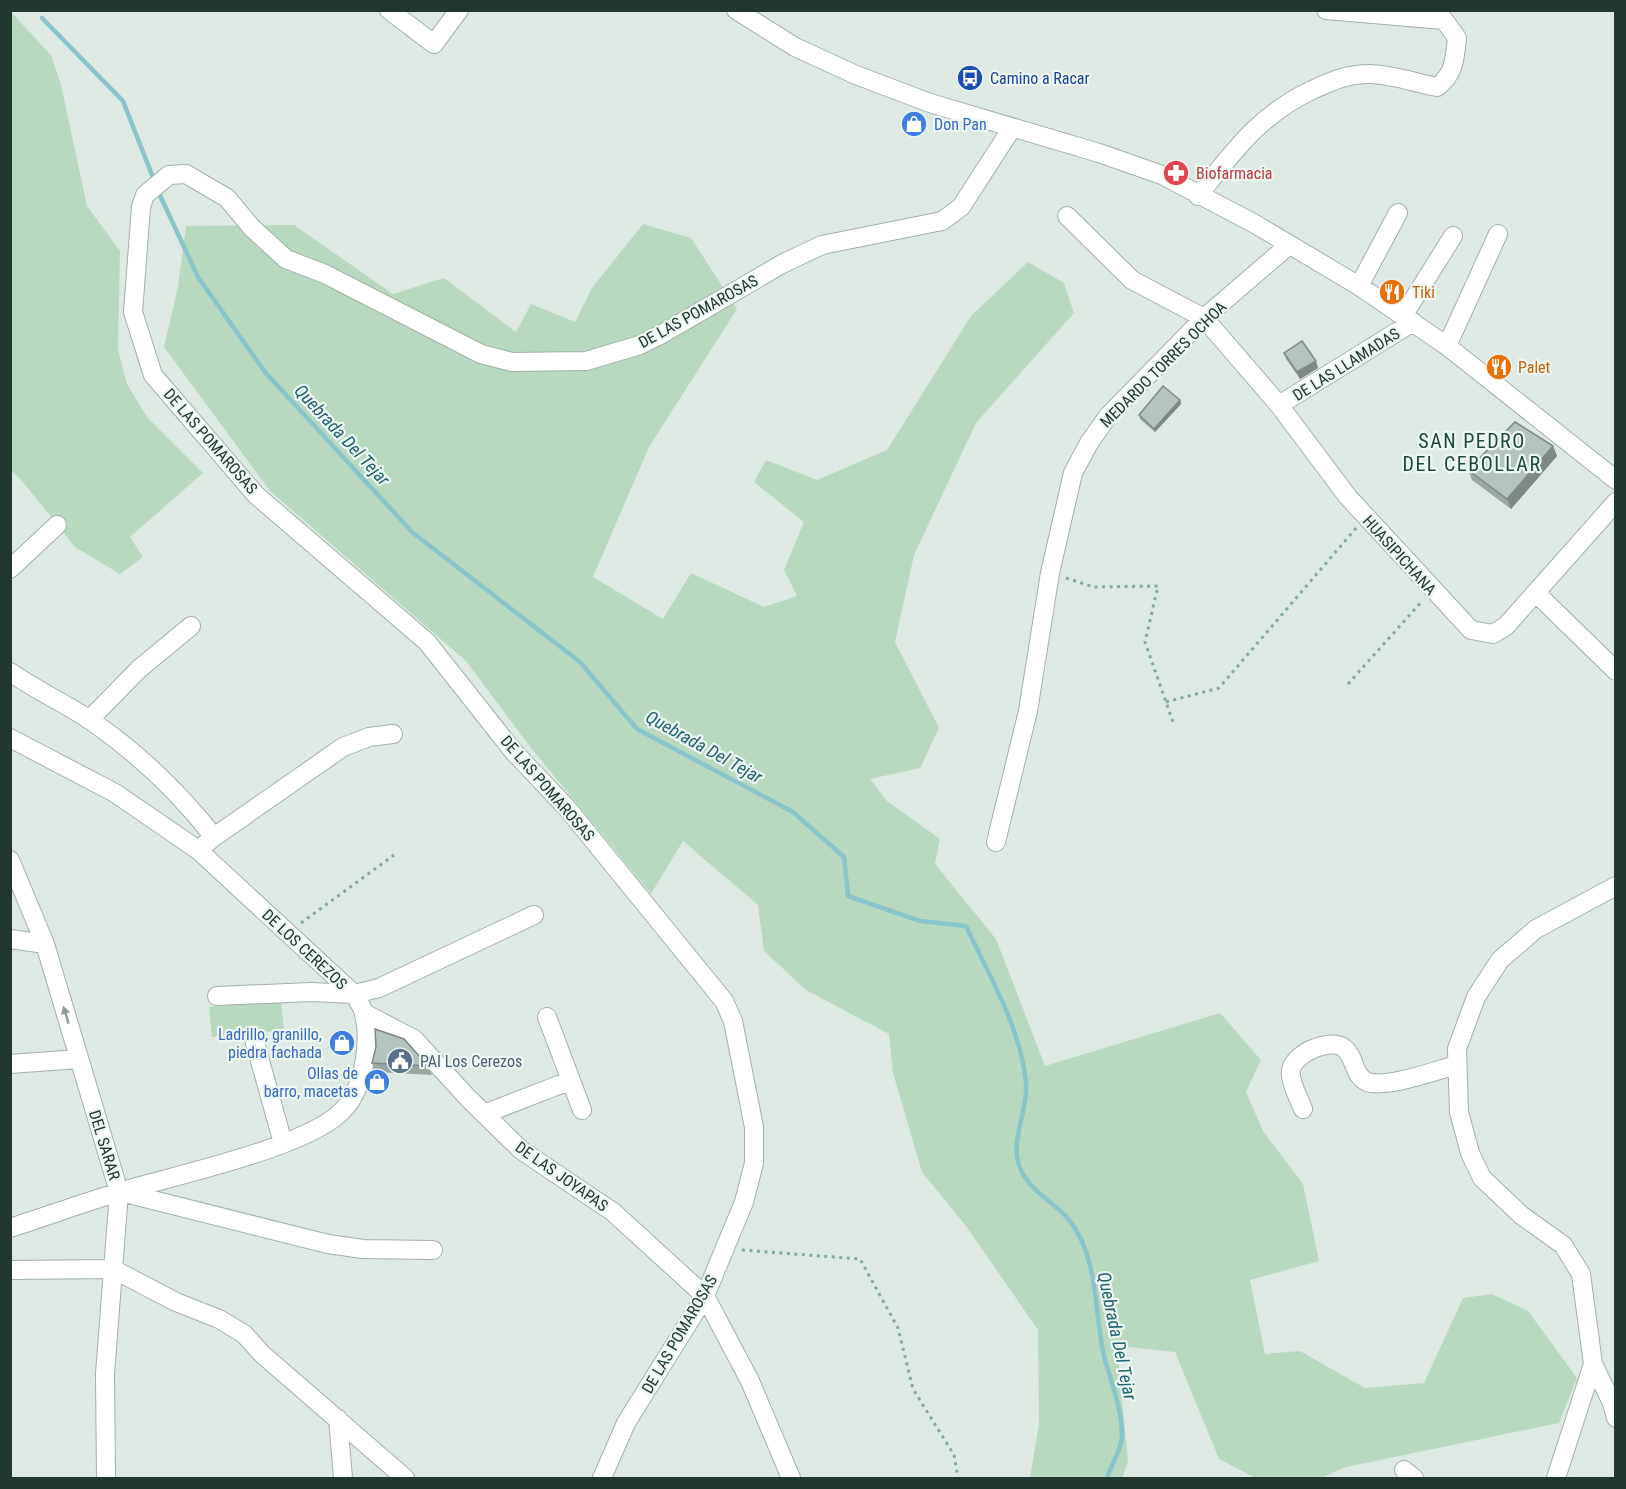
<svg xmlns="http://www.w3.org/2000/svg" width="1626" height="1489" font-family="'Roboto Condensed',sans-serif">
<rect width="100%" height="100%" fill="#dee9e4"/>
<path fill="#b8d9bf" d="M10 11 51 55 61 85 87 206 120 251 118 350 127 384 147 417 203 473 130 537 143 557 120 574 75 547 23 482 11 470Z
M643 224 691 238 737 309 649 447 593 577 663 619 691 573 764 607 797 596 784 570 804 522 754 482 766 460 817 480 887 450 971 316 1028 262 1064 283 1074 313 976 423 914 555 895 642 939 728 920 768 870 779 887 801 940 839 935 864 996 939 1045 1066 1220 1013 1261 1060 1246 1092 1263 1131 1303 1184 1319 1261 1250 1280 1265 1354 1300 1351 1365 1388 1424 1383 1463 1298 1492 1294 1528 1311 1577 1378 1559 1423 1346 1467 1321 1478H1256L1219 1459 1175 1352 1117 1346 1128 1462 1122 1478H1030L1039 1424 1038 1330 966 1226 922 1172 893 1073 889 1034 806 990 764 951 758 905 683 841 651 894 531 748 466 661 270 491 164 347 178 287 186 226 294 225 393 294 444 278 516 332 531 304 575 322 592 288Z
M281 1000 284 1030 212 1037 209 1007Z"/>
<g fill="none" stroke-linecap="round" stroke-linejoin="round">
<path stroke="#89c4cb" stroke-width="4.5" d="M42 18 123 101 154 180
M158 191 198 277 265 372 412 532 580 662 637 729 793 812 844 857 848 896 920 921 966 926C989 975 1021 1028 1026 1083 1029 1109 1009 1141 1020 1168 1030 1192 1055 1202 1070 1221 1099 1259 1094 1312 1104 1356 1111 1383 1122 1407 1122 1436 1122 1449 1111 1465 1107 1478"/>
<g stroke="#a2b0aa" stroke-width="20">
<path id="minor" d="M389 10 434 44 459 10
M736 10 795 47 856 75 930 103 1099 153 1162 175 1255 224 1359 286 1447 346 1616 480
M1198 196C1233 152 1259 115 1312 90 1332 81 1347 74 1369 74 1391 74 1416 83 1437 87 1454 75 1455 59 1457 38L1444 20 1326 10
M1067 216 1132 280 1204 318 1279 405 1348 497 1471 630 1493 634 1506 626 1616 502
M1359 286 1398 213
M1403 316 1453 236
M1447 346 1498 234
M1279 405 1413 322
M10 569 57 525
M1536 593 1616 671
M10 672C36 690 64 703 90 720 138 753 178 791 214 837L198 850
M89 720 139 669 191 626
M10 738 115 793 198 850 354 994C357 1000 363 1007 364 1014 371 1042 364 1087 344 1109 311 1147 172 1176 119 1192 83 1203 47 1216 10 1228
M214 837 343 747 369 737 393 734
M996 842 1028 711 1050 573 1073 473 1089 443 1108 416 1204 318 1289 245
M10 860 45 944 119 1192 105 1374 106 1478
M10 939 45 944
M217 996 311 992 354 994 379 988 534 915
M364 1013 414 1039 468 1098 521 1150 613 1212 705 1296 750 1381 791 1478
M547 1017 582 1110
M255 1043 283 1143
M10 1064 79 1059
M1303 1109C1299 1098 1289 1081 1291 1070 1294 1053 1331 1037 1344 1048 1356 1057 1353 1080 1371 1083 1395 1086 1433 1071 1457 1065
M484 1114 569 1081
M121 1192 328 1244 363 1249 433 1250
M10 1270 113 1269 176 1302 219 1319 244 1334 262 1354 405 1478
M1593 1364 1612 1403 1616 1418
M338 1419 343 1478
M1404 1470 1414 1478
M602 1478 626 1423 705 1296 744 1202 754 1163V1127L733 1021 724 1001 567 808 513 751 427 642 256 495 153 375 133 312 141 207 145 195 169 175 186 174 227 198 252 228 286 259 325 274 481 354 512 362 586 361 640 345 662 334 782 264 822 245 942 221 961 207 1012 128
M1556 1478 1593 1364 1581 1274 1563 1245 1521 1215 1482 1178 1470 1153 1459 1112 1457 1049 1476 997 1500 960 1536 929 1616 886"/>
</g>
<path stroke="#80aa9c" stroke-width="3" stroke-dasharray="3 4.5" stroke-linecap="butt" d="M1066 578 1094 587 1158 586 1145 642 1174 725
M1348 684 1423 600
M1166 702 1219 688 1357 527
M301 923 394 855
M742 1250 860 1259 898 1328 913 1389 954 1455 958 1478"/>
<use href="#minor" stroke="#fff" stroke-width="18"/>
</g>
<path fill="#9ba8a2" d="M1284 353 1318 368 1300 379 1286 359Z
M1180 400 1181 404 1155 432 1140 419 1139 415Z
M1553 446 1557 456 1511 509 1472 480 1468 470Z
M372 1063 428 1066 432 1075 375 1072Z"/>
<path fill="#7e8884" d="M1316 361 1318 368 1300 379 1297 372Z
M1180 400 1181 404 1155 432 1154 429Z
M1553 446 1557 456 1511 509 1507 499Z"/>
<path fill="#b4c3bc" stroke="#7e8884" stroke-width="1.5" d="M1302 341 1316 361 1297 372 1284 353Z
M1163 386 1180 400 1154 429 1139 415Z
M1515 422 1553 446 1507 499 1468 470Z
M375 1029 404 1039 428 1066 372 1063 376 1047Z"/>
<defs><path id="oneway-solid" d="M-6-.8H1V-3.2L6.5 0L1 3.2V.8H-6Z" transform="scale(1.5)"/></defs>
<use fill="#909b98" href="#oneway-solid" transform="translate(66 1015) rotate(-107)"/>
<defs>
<g id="bus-disc" transform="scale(1.35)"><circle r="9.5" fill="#1a4fb4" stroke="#eef6f2"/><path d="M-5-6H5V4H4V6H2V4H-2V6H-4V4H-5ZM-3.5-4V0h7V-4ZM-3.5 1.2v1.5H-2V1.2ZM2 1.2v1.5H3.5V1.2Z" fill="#fff"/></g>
<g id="shop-disc" transform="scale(1.35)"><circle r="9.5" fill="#3f7fe0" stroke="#eef6f2"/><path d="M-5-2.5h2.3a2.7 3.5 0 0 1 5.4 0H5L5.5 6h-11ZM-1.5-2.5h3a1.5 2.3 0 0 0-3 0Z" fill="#fff"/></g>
<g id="pharmacy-disc" transform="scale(1.35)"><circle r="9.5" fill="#e0444e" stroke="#eef6f2"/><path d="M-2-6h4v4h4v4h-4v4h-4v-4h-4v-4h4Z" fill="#fff"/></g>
<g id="restaurant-disc" transform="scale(1.35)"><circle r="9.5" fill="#e8710a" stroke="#eef6f2"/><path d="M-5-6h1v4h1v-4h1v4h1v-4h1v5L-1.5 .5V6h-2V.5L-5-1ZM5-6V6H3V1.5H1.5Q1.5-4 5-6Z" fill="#fff"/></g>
<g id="civic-disc" transform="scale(1.35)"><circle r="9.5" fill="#5c6f8a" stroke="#eef6f2"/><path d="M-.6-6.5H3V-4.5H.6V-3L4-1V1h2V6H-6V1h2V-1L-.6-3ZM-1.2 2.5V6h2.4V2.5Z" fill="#fff"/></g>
</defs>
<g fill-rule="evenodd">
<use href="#bus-disc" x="970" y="78"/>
<use href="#shop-disc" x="914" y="124"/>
<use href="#pharmacy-disc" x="1176" y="173"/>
<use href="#restaurant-disc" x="1392" y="292"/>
<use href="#restaurant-disc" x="1499" y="367"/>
<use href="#shop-disc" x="342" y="1043"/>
<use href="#civic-disc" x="400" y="1061"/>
<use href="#shop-disc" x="377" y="1082"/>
</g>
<g text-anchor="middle" stroke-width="4.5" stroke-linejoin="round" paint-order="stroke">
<g font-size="16" fill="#164399" stroke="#eef6f2" text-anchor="start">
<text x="990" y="84">Camino a Racar</text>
</g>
<g font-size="16" fill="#366cbe" stroke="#eef6f2" text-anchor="end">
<text x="934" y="130" text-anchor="start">Don Pan</text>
<text x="322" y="1040">Ladrillo, granillo,<tspan x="322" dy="18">piedra fachada</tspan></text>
<text x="358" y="1079">Ollas de<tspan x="358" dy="18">barro, macetas</tspan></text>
</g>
<g font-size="16" fill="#be3a42" stroke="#eef6f2" text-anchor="start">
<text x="1196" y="179">Biofarmacia</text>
</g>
<g font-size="16" fill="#c56008" stroke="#eef6f2" text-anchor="start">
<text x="1412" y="298">Tiki</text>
<text x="1518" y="373">Palet</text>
</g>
<g font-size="16" fill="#213730" stroke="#eef6f2">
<text transform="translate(698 311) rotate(-29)" y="6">DE LAS POMAROSAS</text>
<text transform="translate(1163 364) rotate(-45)" y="6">MEDARDO TORRES OCHOA</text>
<text transform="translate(1346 364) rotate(-32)" y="6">DE LAS LLAMADAS</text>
<text transform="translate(211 441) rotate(49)" y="6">DE LAS POMAROSAS</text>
<text transform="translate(1400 555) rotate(48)" y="6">HUASIPICHANA</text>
<text transform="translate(548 788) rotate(49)" y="6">DE LAS POMAROSAS</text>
<text transform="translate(305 949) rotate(43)" y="6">DE LOS CEREZOS</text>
<text transform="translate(105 1145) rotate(73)" y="6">DEL SARAR</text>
<text transform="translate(562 1176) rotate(35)" y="6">DE LAS JOYAPAS</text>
<text transform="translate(679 1334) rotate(-60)" y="6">DE LAS POMAROSAS</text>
</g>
<g font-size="16" fill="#4e5e75" stroke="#eef6f2" text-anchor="start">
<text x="420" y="1067">PAI Los Cerezos</text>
</g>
<g font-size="18" font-style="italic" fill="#1f646f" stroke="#eef6f2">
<text transform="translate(342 435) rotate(47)" y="6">Quebrada Del Tejar</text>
<text transform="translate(704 747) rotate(29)" y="6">Quebrada Del Tejar</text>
<text transform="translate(1117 1336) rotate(78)" y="6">Quebrada Del Tejar</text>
</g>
<g font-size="20" letter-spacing="1.5" fill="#1e483c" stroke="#eef6f2">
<text x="1472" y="448">SAN PEDRO<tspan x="1472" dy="23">DEL CEBOLLAR</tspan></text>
</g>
</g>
<rect width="1626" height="1489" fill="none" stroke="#213730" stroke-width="24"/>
</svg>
